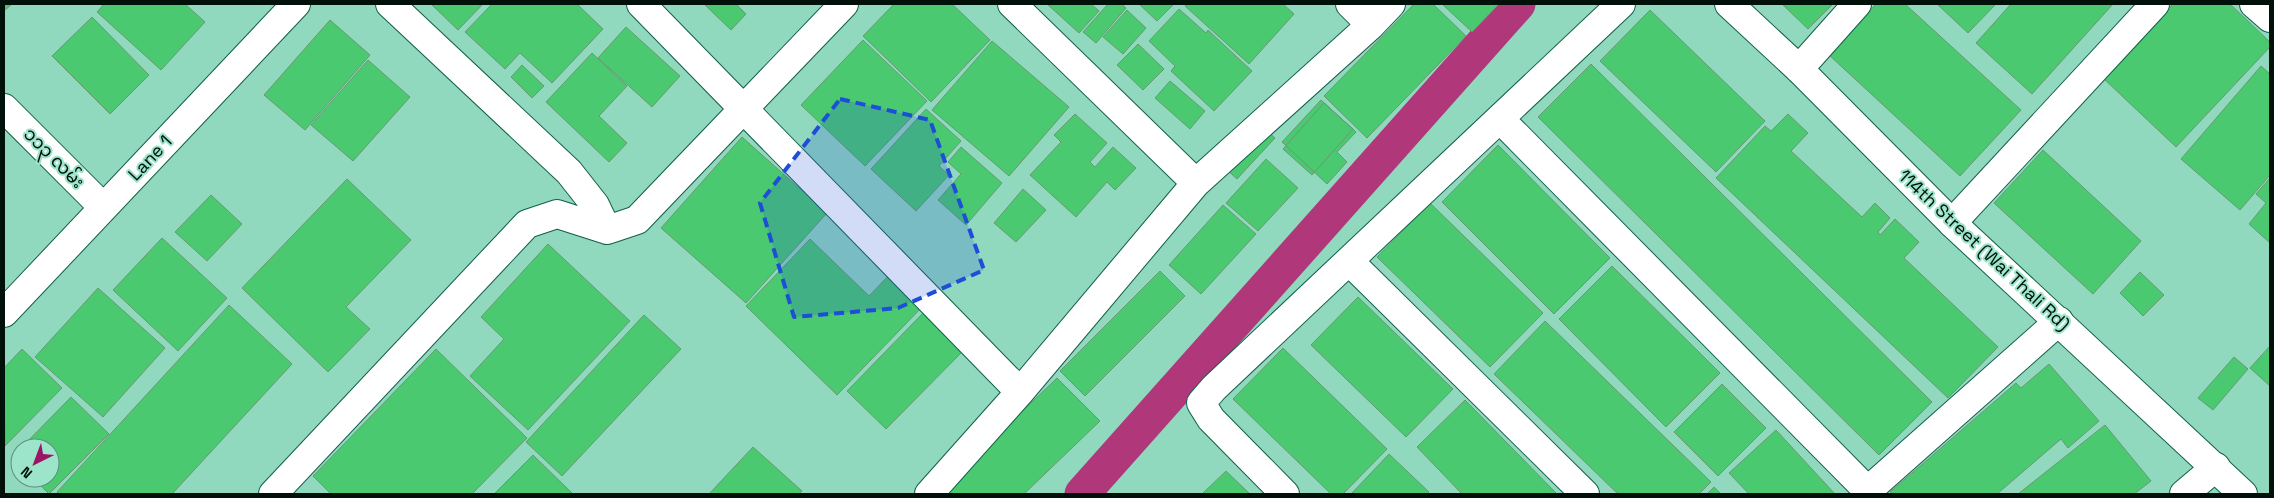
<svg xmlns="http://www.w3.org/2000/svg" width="2274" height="498" font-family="'Space Grotesk','Noto Sans Myanmar',sans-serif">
<rect width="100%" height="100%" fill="#90d8be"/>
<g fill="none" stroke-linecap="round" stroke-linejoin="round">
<path stroke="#af377a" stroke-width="35" d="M1082 494 1518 4"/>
</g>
<path fill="#4ac970" stroke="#679a72" d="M4 4H12L4 11Z
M104 4H185L205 22 161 70 97 12Z
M431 4H483L458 30Z
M492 4H577L603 29 552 83 520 53 505 69 465 32Z
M704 4H736L746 14 731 30Z
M894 4H952L990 40 931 102 863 36Z
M1047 4H1091L1099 11 1079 33Z
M1108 4H1122L1126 8 1096 43 1083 32Z
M1139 4H1174L1157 21Z
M1188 4H1283L1294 14 1249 64 1185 6Z
M1414 4H1433L1466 36 1367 138 1324 96Z
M1442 4H1499L1472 32Z
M1782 4H1833L1808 29Z
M1876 4H1905L2021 110 1960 176 1829 55Z
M1937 4H1996L1968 33Z
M2011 4H2113L2032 94 1976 43Z
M2173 4H2230L2270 42V47L2176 147 2103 78Z
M1179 9 1206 33 1208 30 1252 71 1214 111 1171 71 1175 66 1149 41Z
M1127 10 1146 28 1123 54 1103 37Z
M1650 10 1765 121 1716 172 1600 61Z
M92 17 149 75 110 114 52 56Z
M330 20 370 55 305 130 264 95Z
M626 27 680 76 652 107 598 58Z
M863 40 927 101 865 166 801 105Z
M992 41 1069 107 1009 176 932 110Z
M1138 44 1164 69 1143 90 1117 65Z
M592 53 627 86 599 116 627 143 609 162 546 102Z
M368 60 410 97 353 161 311 125Z
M1591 64 1932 402 1879 455 1538 117Z
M522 65 544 86 532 98 511 77Z
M2261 66 2270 74V175L2240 210 2181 159Z
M1170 81 1205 111 1190 129 1155 98Z
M1321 100 1356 132 1337 152 1347 162 1327 184 1282 142Z
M1324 103 1353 129 1312 175 1283 149Z
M926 109 961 141 939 166 949 175 916 211 871 169Z
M1075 114 1107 143 1090 162 1095 167 1113 147 1136 168 1115 190 1107 182 1076 217 1030 175 1061 142 1054 135Z
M1788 114 1808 133 1791 151 1862 217 1875 203 1890 218 1878 232 1880 235 1895 219 1919 242 1904 258 1998 347 1948 398 1716 178 1765 126 1771 131Z
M1263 127 1275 138 1237 179 1226 169Z
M742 137 827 213 746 303 661 228Z
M1498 145 1610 258 1554 314 1442 202Z
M961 147 1002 183 966 225 938 200 961 174 948 162Z
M2043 150 2141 241 2093 294 1994 203Z
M1266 159 1298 188 1258 231 1226 203Z
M2270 178V243L2249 224 2266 203 2256 194Z
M347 179 411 240 346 307 370 329 328 372 242 288Z
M1023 189 1046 210 1016 242 994 223Z
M211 195 242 224 207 261 175 232Z
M1430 203 1543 313 1490 367 1377 257Z
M1223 205 1256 234 1201 294 1169 265Z
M162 238 227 298 178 351 113 290Z
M810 239 869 296 893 271 926 303 837 395 746 306Z
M548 244 630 321 528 430 470 376 504 339 481 317Z
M1612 266 1720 373 1666 427 1559 319Z
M1160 271 1185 296 1085 396 1060 371Z
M2140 272 2164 295 2143 316 2120 293Z
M98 288 165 348 103 417 35 357Z
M1358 297 1453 389 1406 437 1311 345Z
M229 305 292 364 172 494H59L57 492Z
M923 313 962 352 886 429 847 391Z
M644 315 681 349 562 476 526 442Z
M1545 321 1711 482 1699 494H1618L1494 374Z
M2270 346V386L2250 368Z
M1283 348 1387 449 1343 494H1331L1233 399Z
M22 349 62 388 5 446 4 368Z
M436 349 527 438 472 494H331L313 476Z
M2234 357 2248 369 2213 410 2198 398Z
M2049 364 2099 421 2068 448 2061 439 1997 494H1892L1890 492 2016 383 2021 388Z
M1057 378 1100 421 1024 494H936Z
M1722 384 1766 428 1718 476 1674 432Z
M71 397 109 434 49 494 33 478H50V448H21Z
M1465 400 1557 494H1462L1417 447Z
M2105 425 2151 481 2134 494H2018Z
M1776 430 1835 494H1749L1729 473Z
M753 447 802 491 799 494H709Z
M20 449V466L12 457Z
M1389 454 1429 492 1427 494H1351Z
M533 455 573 494H494Z
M1226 471 1250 494H1202Z
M1714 487 1721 494H1707Z"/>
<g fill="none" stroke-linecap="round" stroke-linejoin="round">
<g stroke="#0f5f4a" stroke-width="30">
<path id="minor" d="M390 4 569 172 595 205 607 230
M641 4 1020 392
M1012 4 1196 183
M1350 4 1371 25
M2254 4 2270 18
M1799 69 1857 4
M4 108 103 207
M1500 119 1868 491
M1952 223 2155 4
M1349 261 1585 494
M4 313 296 4
M273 494 527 224 557 214 607 230 637 220 844 4
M929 494 1020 392 1196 183 1371 25 1391 4
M1285 494 1211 419 1201 403 1214 388 1621 4
M1864 494 2059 321
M2184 494 2216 467"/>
</g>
<g stroke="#0f5f4a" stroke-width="30">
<path id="tertiary" d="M1729 4 1799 69 1952 223 2243 494"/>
</g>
<use href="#minor" stroke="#fff" stroke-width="28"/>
<use href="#tertiary" stroke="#fff" stroke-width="28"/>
</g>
<path fill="#1d4ed8" fill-opacity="0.2" stroke="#1d4ed8" stroke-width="4" stroke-dasharray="10 6" stroke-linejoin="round" d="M840 99 930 120 984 270 898 308 794 317 760 203Z"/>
<g text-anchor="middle" stroke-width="4" stroke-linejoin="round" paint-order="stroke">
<g font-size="18" fill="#00110a" stroke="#9ce5cb">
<text transform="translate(54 158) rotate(45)" y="6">၁၁၃ လမ်း</text>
<text transform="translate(150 158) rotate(-47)" y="6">Lane 1</text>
<text transform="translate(1984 250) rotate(43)" y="6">114th Street (Wai Thali Rd)</text>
</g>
</g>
<rect width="2274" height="498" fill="none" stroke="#00110a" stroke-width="10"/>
<g transform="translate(35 463) rotate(222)"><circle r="24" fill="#9ce5cb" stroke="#5e907e"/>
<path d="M0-4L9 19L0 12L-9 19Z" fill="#9b1466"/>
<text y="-8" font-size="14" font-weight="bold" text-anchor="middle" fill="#00110a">N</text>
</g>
</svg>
